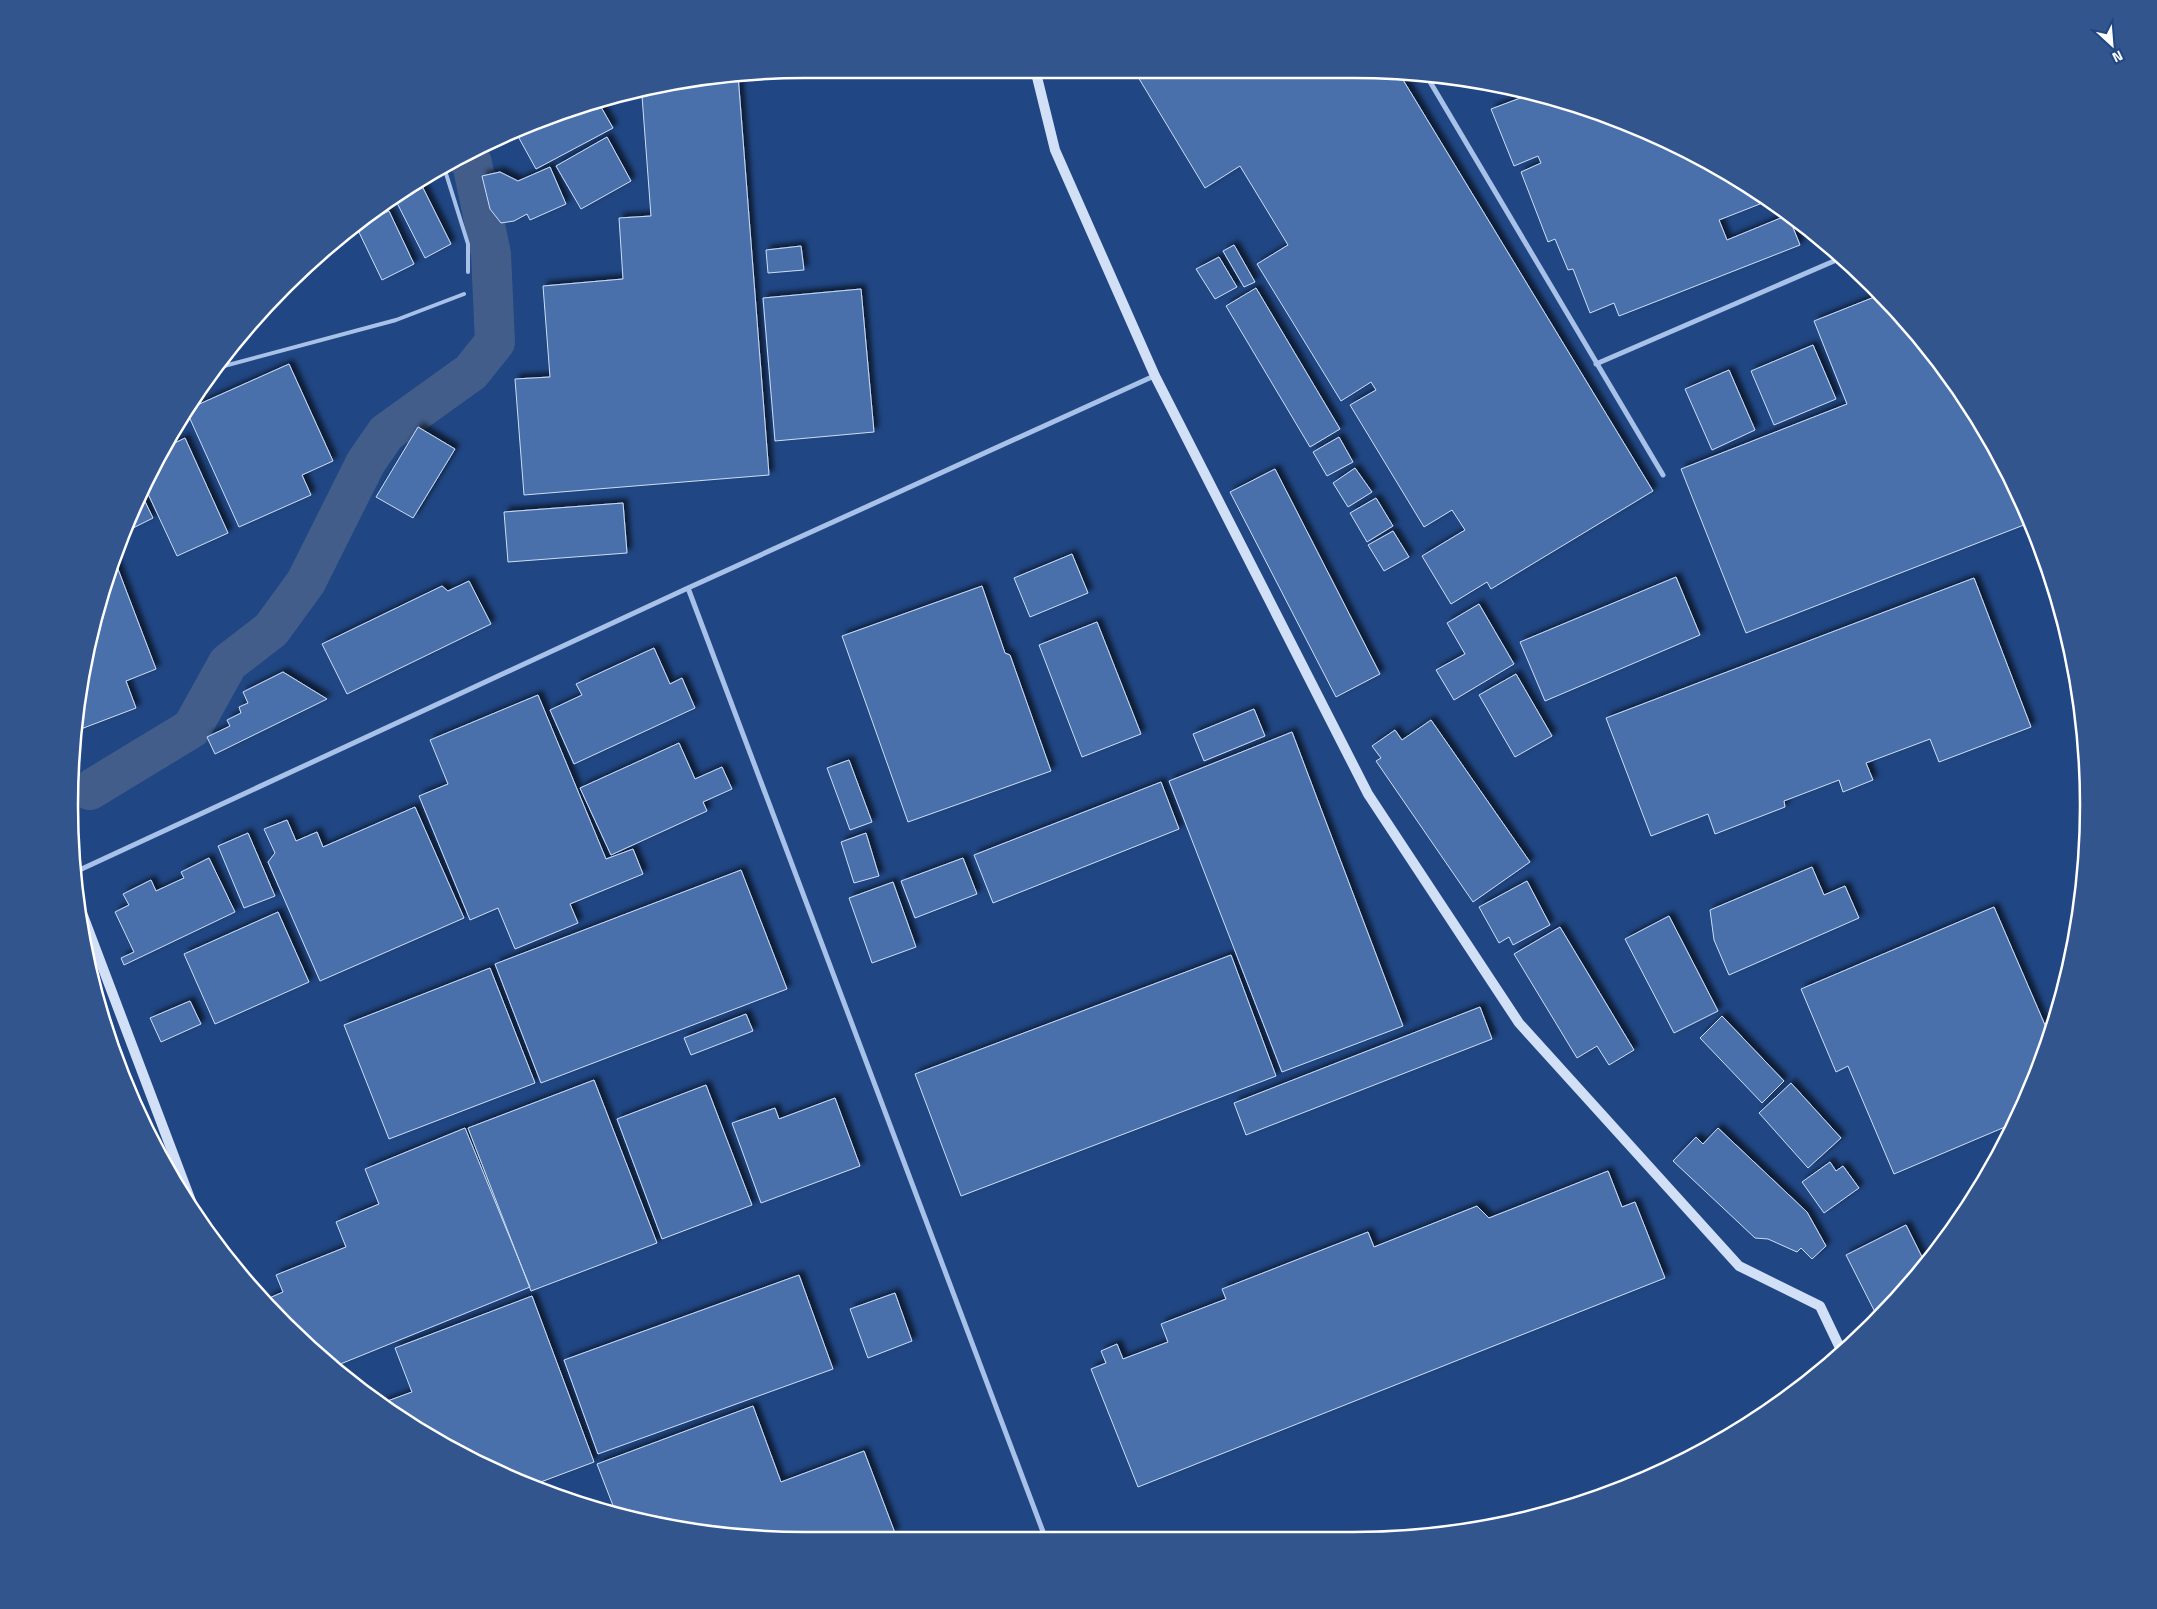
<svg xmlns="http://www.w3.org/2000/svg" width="2157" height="1609" font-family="'Titillium Web',sans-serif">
<defs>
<filter id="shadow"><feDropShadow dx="4.5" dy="-4.5" stdDeviation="2.5" flood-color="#0009"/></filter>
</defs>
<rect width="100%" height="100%" fill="#204683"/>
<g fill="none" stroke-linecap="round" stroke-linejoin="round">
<path stroke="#425d8a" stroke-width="40" d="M90 790 192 728 228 663 271 630 306 582 366 462 386 433 471 372 495 342 491 254 472 163 463 154"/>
</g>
<path fill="#4970ab" stroke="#ccddf7" filter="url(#shadow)" d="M1397 70 1653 491 1491 589 1487 582 1451 604 1422 556 1465 530 1452 510 1424 527 1350 405 1376 390 1371 382 1341 401 1257 264 1288 245 1240 166 1205 188 1135 72Z
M708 75H738L769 475 524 495 515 379 550 377 543 286 623 279 619 218 651 216 642 96 627 97V91Z
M1521 90 1543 94 1634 125 1761 193 1770 200 1719 220 1727 240 1788 215 1800 245 1619 316 1614 303 1590 313 1573 269 1568 270 1555 239 1548 242 1521 172 1541 163 1538 156 1514 166 1491 109 1523 97Z
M597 100 613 128 536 169 514 129Z
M607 137 631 181 581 209 556 166Z
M550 167 566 204 530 220 527 214 514 221 501 223 490 209 482 176 500 172 518 181Z
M419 180 451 244 425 258 394 197Z
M389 211 414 264 382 280 356 226Z
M1234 245 1255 282 1244 287 1223 251Z
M801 246 804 270 768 273 766 250Z
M1219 257 1237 287 1215 299 1196 269Z
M1256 288 1340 429 1310 447 1226 306Z
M861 289 874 432 775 441 763 298Z
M1882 294 1936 357 2012 479 2029 523 1746 633 1681 469 1847 404 1814 321Z
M1813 345 1836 399 1774 425 1751 371Z
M289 364 333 461 302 475 311 495 239 527 186 410Z
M1729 370 1755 430 1712 450 1685 389Z
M418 427 455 449 413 518 376 497Z
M1339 437 1353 462 1327 476 1313 452Z
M185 438 228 533 177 556 143 483 162 449Z
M1355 468 1372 492 1348 507 1333 483Z
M1275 469 1380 674 1336 697 1230 492Z
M140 491 153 518 129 530 126 524Z
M1376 498 1393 526 1367 542 1350 513Z
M623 503 627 553 508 562 504 512Z
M1393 531 1409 557 1384 571 1368 545Z
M1072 554 1088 593 1030 617 1014 578Z
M113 556 156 669 126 681 136 708 73 732 83 661Z
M1676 577 1700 635 1545 701 1520 642Z
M1974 578 2031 727 1939 762 1930 739 1866 763 1873 780 1843 792 1839 780 1784 801 1785 807 1715 834 1708 814 1651 836 1606 718Z
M469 581 491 624 347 694 322 644 442 586 448 591Z
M982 586 1005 653 1010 655 1051 771 908 822 842 636Z
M1479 604 1514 664 1454 700 1436 670 1465 654 1447 623Z
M1097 622 1141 734 1082 757 1039 645Z
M654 648 670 684 682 678 695 708 574 764 550 710 582 695 576 684Z
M283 672 327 699 215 754 207 737 230 726 227 720 241 713 239 707 248 703 243 692Z
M1516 674 1552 736 1515 757 1479 695Z
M538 695 606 859 633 849 643 874 570 904 578 923 515 949 498 908 470 920 419 796 448 784 430 740Z
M1254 709 1265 736 1204 761 1193 734Z
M1431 720 1530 862 1473 902 1376 761 1381 758 1372 746 1395 730 1402 740Z
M1292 732 1403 1026 1282 1072 1169 781Z
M679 743 695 779 722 767 732 789 703 802 707 811 611 855 580 788Z
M849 760 872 822 850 830 827 768Z
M1161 782 1179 829 993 903 974 855Z
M415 807 464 918 320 981 268 862 275 853 264 829 287 820 296 841 317 832 323 847Z
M248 833 275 896 244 908 218 846Z
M866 833 879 876 854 883 841 842Z
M209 858 235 912 124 965 121 958 134 952 115 912 129 905 123 894 151 880 156 891 184 878 181 872Z
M963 858 977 894 915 918 901 881Z
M1812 867 1824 895 1845 886 1859 918 1729 975 1714 940 1710 910Z
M741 870 787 989 541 1083 495 964Z
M1527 881 1550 925 1513 945 1509 937 1499 943 1479 907Z
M893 882 916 947 872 963 849 898Z
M1994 907 2045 1025 2054 1021 2049 1041 2012 1124 1894 1174 1848 1066 1836 1072 1801 989Z
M278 912 309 982 215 1024 184 954Z
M1669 916 1718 1011 1674 1033 1625 939Z
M1560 927 1634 1050 1609 1065 1597 1046 1577 1058 1514 954Z
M1231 955 1276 1076 961 1196 915 1074Z
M490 968 535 1083 389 1139 344 1025Z
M190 1001 201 1024 161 1042 150 1018Z
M1480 1007 1492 1039 1246 1135 1234 1103Z
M746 1014 753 1031 691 1055 684 1038Z
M1722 1016 1784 1081 1762 1103 1700 1038Z
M594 1080 657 1243 531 1291 468 1128Z
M1791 1083 1841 1138 1808 1168 1759 1113Z
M706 1085 752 1205 662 1239 617 1119Z
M835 1098 860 1166 761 1203 732 1123 775 1108 779 1119Z
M465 1128 530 1287 333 1367 319 1357 270 1305 267 1299 283 1292 276 1275 346 1247 336 1222 379 1204 365 1169Z
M1718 1128 1807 1212 1826 1246 1812 1259 1801 1248 1797 1252 1768 1239 1755 1238 1673 1161 1696 1137 1703 1144Z
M1830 1162 1836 1171 1843 1166 1859 1188 1824 1213 1802 1182Z
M1608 1171 1622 1207 1635 1202 1665 1278 1138 1487 1091 1369 1106 1363 1101 1351 1117 1344 1123 1359 1168 1342 1161 1324 1226 1299 1222 1289 1368 1232 1374 1247 1477 1206 1489 1218Z
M1906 1225 1925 1263 1905 1290 1877 1316 1846 1255Z
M799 1275 833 1369 598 1454 564 1360Z
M895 1293 912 1341 868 1358 850 1309Z
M532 1296 594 1462 530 1486 437 1442 382 1403 412 1392 395 1348Z
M753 1406 781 1482 864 1451 895 1533 883 1538 756 1539 617 1516 597 1464Z"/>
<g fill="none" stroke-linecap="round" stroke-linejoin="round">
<path stroke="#a8c1e9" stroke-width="4" d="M443 164 468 244V272
M213 369 396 320 464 294"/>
<path stroke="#a8c1e9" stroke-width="5" d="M1426 75 1663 475
M1596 364 1841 258
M688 588 1045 1537
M73 873 688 588 1154 376"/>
<path stroke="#d2e0f7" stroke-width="10" d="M1036 73 1055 150 1155 376 1368 794 1519 1023 1739 1266 1820 1306 1841 1350
M76 897 197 1217"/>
</g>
<path d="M0 0H2157V1609H0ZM805 78H1353A727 727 0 0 1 2080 805V805A727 727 0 0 1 1353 1532H805A727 727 0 0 1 78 805V805A727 727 0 0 1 805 78Z" fill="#32558d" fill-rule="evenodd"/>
<path fill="none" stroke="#fff" stroke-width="2.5" d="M805 78H1353A727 727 0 0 1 2080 805V805A727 727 0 0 1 1353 1532H805A727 727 0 0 1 78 805V805A727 727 0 0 1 805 78Z"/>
<g transform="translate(2112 45) rotate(154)" stroke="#204683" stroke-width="4" paint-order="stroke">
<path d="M0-4L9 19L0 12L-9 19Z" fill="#ffffff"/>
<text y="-8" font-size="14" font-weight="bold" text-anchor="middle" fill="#ffffff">N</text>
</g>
</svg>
